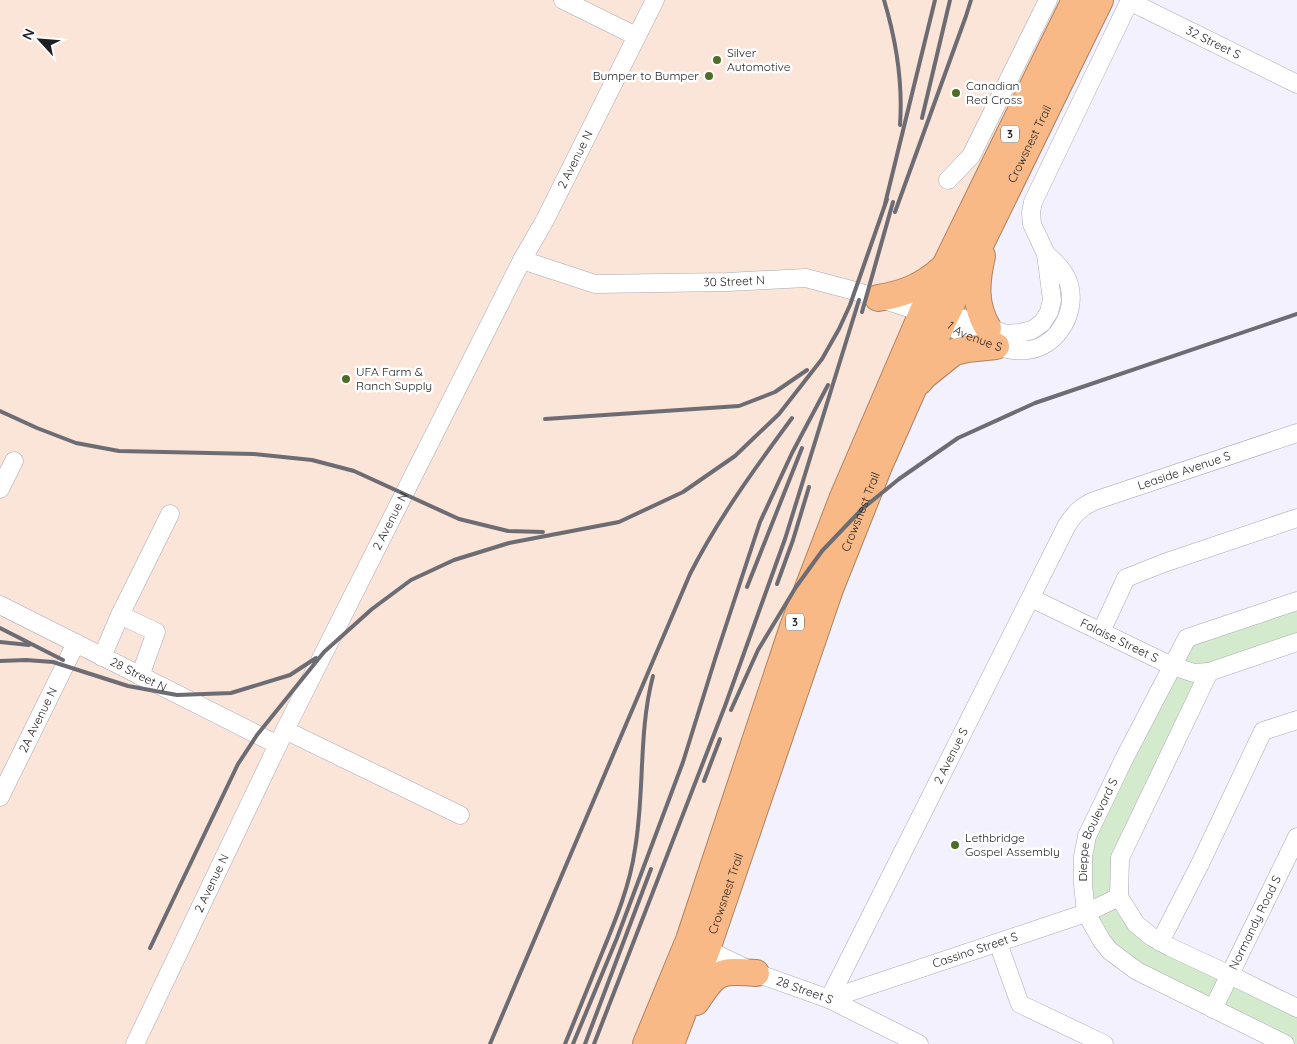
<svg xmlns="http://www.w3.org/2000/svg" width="1297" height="1044" font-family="Quicksand,sans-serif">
<rect width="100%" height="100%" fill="#f2f1fd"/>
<path fill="#fbe4d8" d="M0 0H1075L646 1044H0Z"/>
<path fill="#d3eacc" d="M1297 601V642L1209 672 1119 867 1136 924 1297 1008V1044H1285L1110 951 1083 884V856L1187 638Z"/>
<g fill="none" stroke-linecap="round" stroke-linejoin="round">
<g stroke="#a9a9b4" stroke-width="19">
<g id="minor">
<path d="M563 0 636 36"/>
<path id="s1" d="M1129 1 1297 84"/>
<path d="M948 180 971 156 1048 0"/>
<path id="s2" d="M522 260 595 284 727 282 806 278 855 291 944 319 961 318 1006 334 1020 333 1032 330 1042 323 1049 312 1052 300 1046 254 1032 224 1031 212 1033 202 1130 0"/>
<path id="s3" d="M944 319C958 334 964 334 983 341 998 347 1011 352 1027 350 1058 347 1077 312 1069 284 1065 271 1055 262 1046 254"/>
<path d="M0 489 14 461"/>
<path id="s4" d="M1031 598 1172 666 1194 673 1209 672"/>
<path id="s5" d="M0 605 278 745"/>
<path d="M120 615 156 632 140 676"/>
<path d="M1101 632 1126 578 1164 563 1297 518"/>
<path d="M1297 642 1209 672 1120 858 1119 897 1136 924 1152 937 1170 947 1230 975 1297 1008"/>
<path d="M102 657 120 615 170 514"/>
<path d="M285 730 460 815"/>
<path id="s6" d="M0 797 76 643"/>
<path d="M1160 942 1200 864 1263 731 1297 720"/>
<path d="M998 943 1020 1004 1104 1044"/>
<path id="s7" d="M698 945 756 973 829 999 919 1044"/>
<path id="s8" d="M829 999 1067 525C1075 513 1081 507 1094 501L1297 433"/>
<path id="s9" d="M829 999 1086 913 1119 897"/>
<path id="s10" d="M1213 1009 1297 837"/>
<path id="s11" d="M135 1044 285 730 522 260 545 220 655 0"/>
<path id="s12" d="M1285 1044 1137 971 1110 951 1102 941 1086 913 1083 884V856L1087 836 1124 759 1187 638 1297 601"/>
</g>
</g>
<g stroke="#ac8363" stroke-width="28">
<g id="highway">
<path d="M982 256C976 282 974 305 988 328"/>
<path d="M878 298C903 294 922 287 942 269"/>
<path d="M920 381 923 377 954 352 967 349 996 346"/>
<path d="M696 1002C716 971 719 970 756 973"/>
<path d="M646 1044 689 940 793 627 843 497 923 311 1075 0"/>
<path id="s13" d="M671 1044 707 949 830 589 879 466 944 319 1100 0"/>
</g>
</g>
<use href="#minor" stroke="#fff" stroke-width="18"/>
<use href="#highway" stroke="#f8b986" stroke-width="26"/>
<path stroke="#6d6c73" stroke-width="4" d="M884 0C896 40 903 83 900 125
M922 118 950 0
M885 204 935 0
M895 212 966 16 971 0
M862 312 893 202
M0 411 37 428 76 443 119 451 254 454 312 460 354 471 459 519 508 531 543 532
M545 419 739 406 775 392 807 370
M777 584 793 540 809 487
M747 587 802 448
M0 628 63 660
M0 642 29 645
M0 661 26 660 53 662 128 686 177 695 231 693 290 675 316 658
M731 710 758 650 796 587 822 551 862 509 899 479 958 438 1035 403 1297 314
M704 781 720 739
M150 948 238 764 257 735 324 652 372 609 411 580 454 560 509 543 619 522 683 492 735 456 779 414 822 359 839 329 850 305 887 199
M490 1044 690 574C718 519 755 468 792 418
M565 1044C577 1014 590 983 602 953 616 919 630 885 635 849 645 791 638 733 653 676
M573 1044 617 938 683 762 716 656 760 522 792 453 828 385
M585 1044 651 869
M594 1044 725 706 785 539 859 300"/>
</g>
<g fill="#4c6d24" stroke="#fff" stroke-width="2">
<circle cx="717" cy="60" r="5"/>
<circle cx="709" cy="76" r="5"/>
<circle cx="956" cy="93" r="5"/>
<circle cx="346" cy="379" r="5"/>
<circle cx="955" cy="845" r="5"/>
</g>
<g text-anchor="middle" stroke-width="5" stroke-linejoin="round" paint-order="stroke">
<g fill="#fff" stroke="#626264" stroke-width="1">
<rect x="1001" y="125.5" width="18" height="17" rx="4"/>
<rect x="786" y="613.5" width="18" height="17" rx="4"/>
</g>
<g font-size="11" font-weight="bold" fill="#1f1e22">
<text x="1010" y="138">3</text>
<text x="795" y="626">3</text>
</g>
<g font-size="12" fill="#1f1e22" stroke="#fff">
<text dy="4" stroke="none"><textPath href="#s1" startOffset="94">32 Street S</textPath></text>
<text dy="4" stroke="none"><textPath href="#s13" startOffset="970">Crowsnest Trail</textPath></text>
<text dy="4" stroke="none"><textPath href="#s11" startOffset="988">2 Avenue N</textPath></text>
<text dy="4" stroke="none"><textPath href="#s2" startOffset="216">30 Street N</textPath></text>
<text dy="4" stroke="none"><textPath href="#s3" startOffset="36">1 Avenue S</textPath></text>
<text dy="4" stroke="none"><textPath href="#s8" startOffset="662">Leaside Avenue S</textPath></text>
<text dy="4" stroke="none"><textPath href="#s13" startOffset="565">Crowsnest Trail</textPath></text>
<text dy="4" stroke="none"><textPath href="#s11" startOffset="582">2 Avenue N</textPath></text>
<text dy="4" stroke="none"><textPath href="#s4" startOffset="98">Falaise Street S</textPath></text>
<text dy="4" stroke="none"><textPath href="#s5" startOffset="155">28 Street N</textPath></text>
<text dy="4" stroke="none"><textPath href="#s6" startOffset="86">2A Avenue N</textPath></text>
<text dy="4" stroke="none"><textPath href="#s8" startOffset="272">2 Avenue S</textPath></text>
<text dy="4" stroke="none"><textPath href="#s12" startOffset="330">Dieppe Boulevard S</textPath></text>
<text dy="4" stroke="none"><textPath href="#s11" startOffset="178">2 Avenue N</textPath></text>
<text dy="4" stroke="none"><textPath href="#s13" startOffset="160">Crowsnest Trail</textPath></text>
<text dy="4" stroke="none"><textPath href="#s10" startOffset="96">Normandy Road S</textPath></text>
<text dy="4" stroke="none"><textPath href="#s9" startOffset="154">Cassino Street S</textPath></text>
<text dy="4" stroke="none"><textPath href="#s7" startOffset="116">28 Street S</textPath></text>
</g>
<g font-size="12" fill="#1f1e22" stroke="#fff" text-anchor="start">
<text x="727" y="57">Silver<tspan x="727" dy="14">Automotive</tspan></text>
<text x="699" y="80" text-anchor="end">Bumper to Bumper</text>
<text x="966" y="90">Canadian<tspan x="966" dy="14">Red Cross</tspan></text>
<text x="356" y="376">UFA Farm &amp;<tspan x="356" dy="14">Ranch Supply</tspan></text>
<text x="965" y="842">Lethbridge<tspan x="965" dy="14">Gospel Assembly</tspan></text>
</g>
</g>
<g transform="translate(40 40) rotate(296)" stroke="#ffffff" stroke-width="4" paint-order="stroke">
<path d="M0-4L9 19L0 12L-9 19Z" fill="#1f1e22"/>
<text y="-8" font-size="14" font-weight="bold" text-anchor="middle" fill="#1f1e22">N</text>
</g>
</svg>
